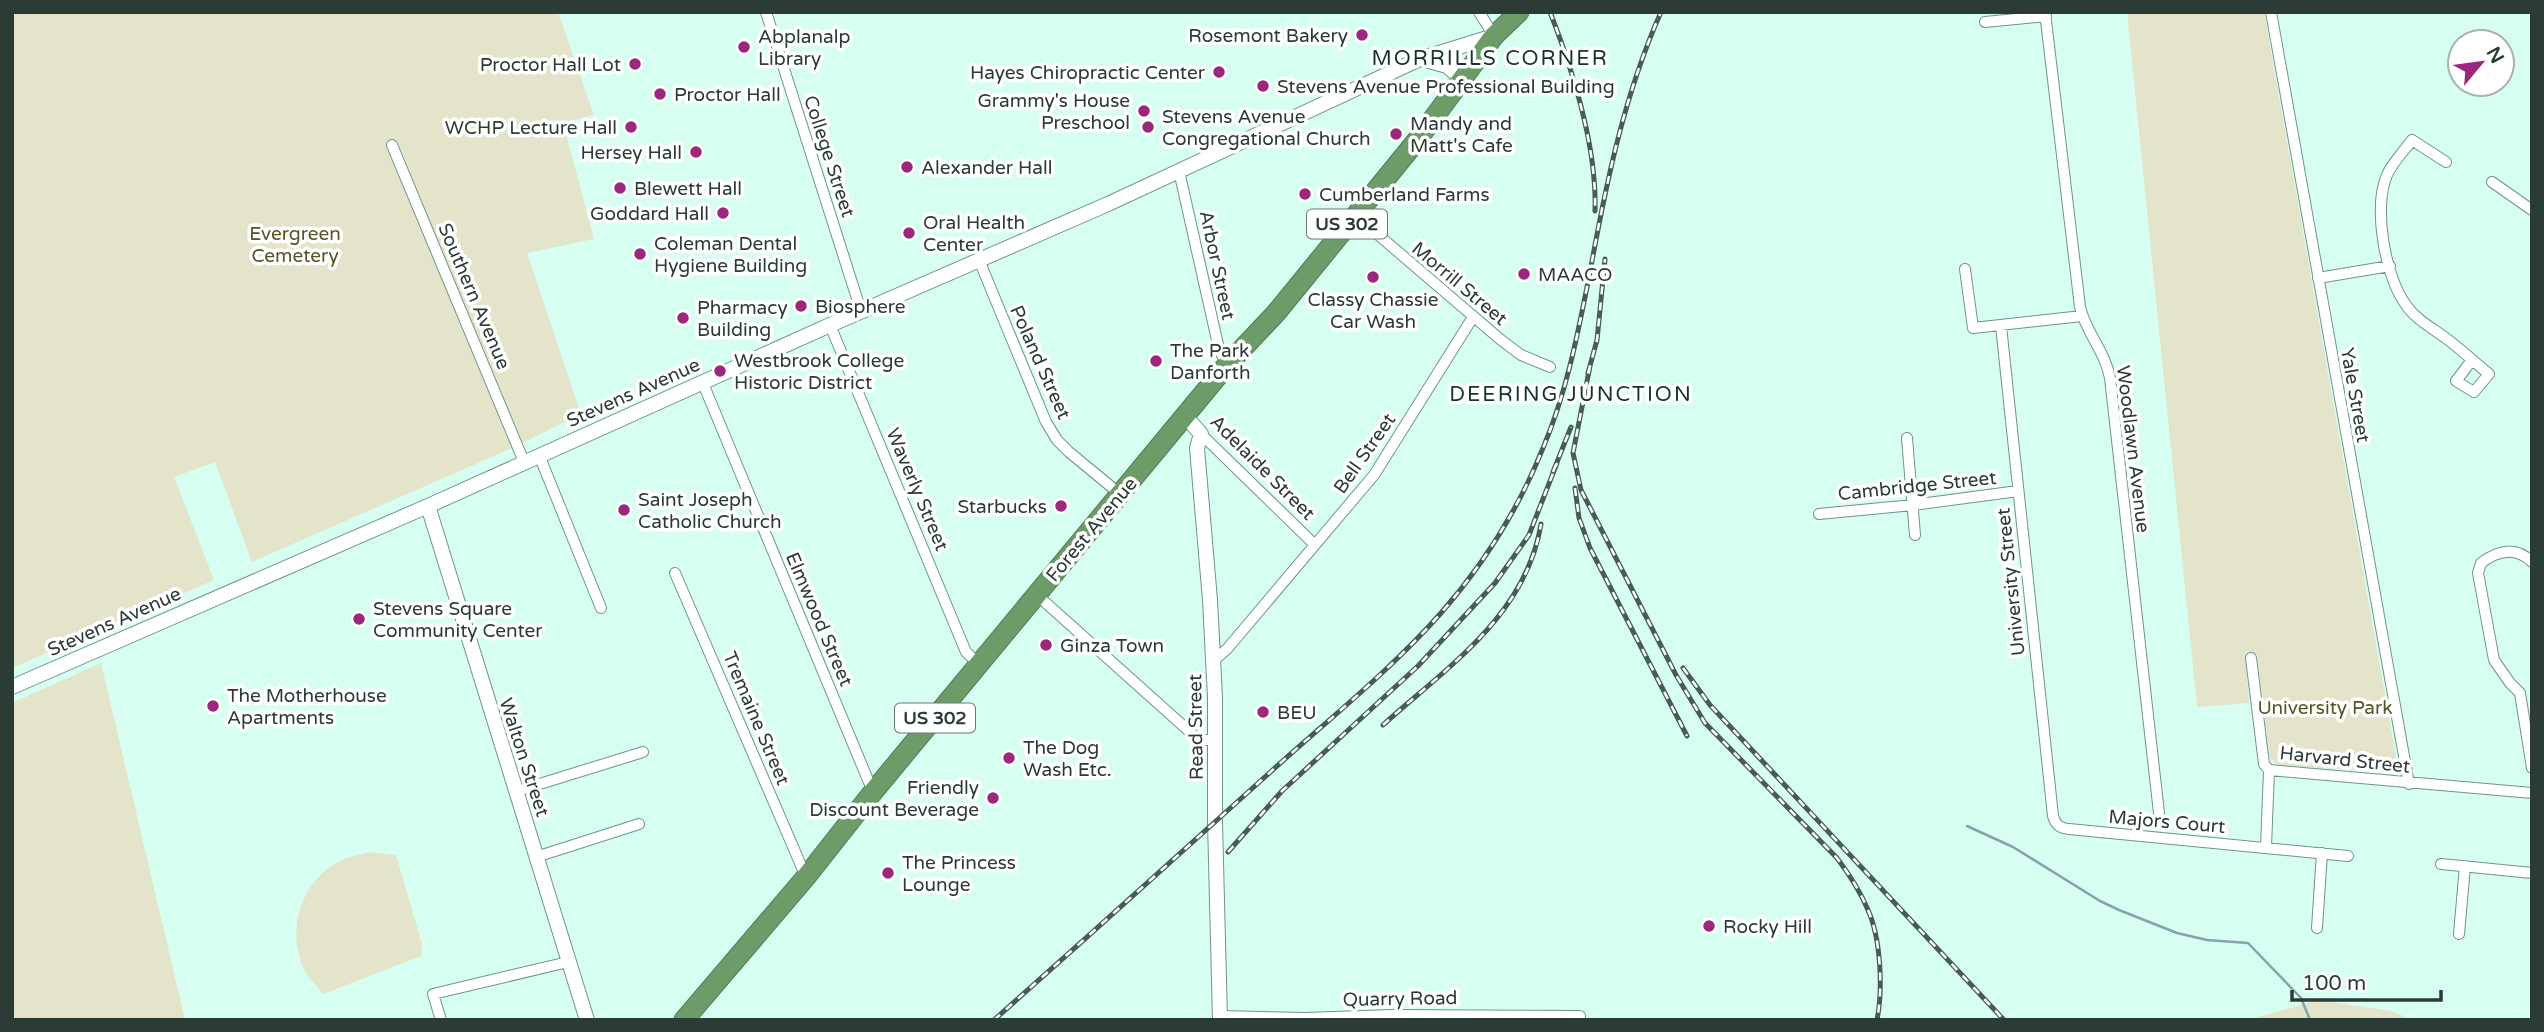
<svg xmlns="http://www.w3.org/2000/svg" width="2544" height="1032" font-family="'Varela Round',sans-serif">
<rect width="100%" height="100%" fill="#d6fff2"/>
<path fill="#e3e4c9" d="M12 12H558L594 115 563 123 594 239 527 253 581 414 512 448 252 562 215 462 174 477 214 580 12 668Z
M2127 12H2264L2398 768 2397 773 2278 765 2270 758 2257 654H2245L2249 703 2197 707Z
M101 663 185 1020H12V703Z
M369 852 396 855 422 944 421 956 323 994C318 987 310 980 306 973 284 932 301 879 342 860 350 856 361 855 369 852Z
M2318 1000 2392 1011 2412 1020H2247Z"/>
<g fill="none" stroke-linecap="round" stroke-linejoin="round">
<path stroke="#89a0ad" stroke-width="2.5" d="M1967 826 2013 847 2100 901 2119 910 2177 933 2207 940 2248 943 2301 998 2310 1020"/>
<g stroke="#6f958a" stroke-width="12">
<path id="street" d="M766 12 861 311
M1479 12 1494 36
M2045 12 2080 307C2086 333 2105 351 2110 378L2159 813
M2271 12 2409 784
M1985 22 2046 16
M392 145 524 462
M2446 162 2412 140C2404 151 2392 163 2387 175 2373 207 2385 277 2406 305 2416 320 2434 329 2447 339 2462 350 2475 363 2489 374L2474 392 2456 381 2472 360
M1179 171 1219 349 1227 365
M2492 182 2532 210
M1355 215 1501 340 1521 355 1550 367
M979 260 1046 422 1057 440 1069 452 1120 494
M1965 269 1973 328 2082 316
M2318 278 2390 266
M830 325 966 652 979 664
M2001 326 2053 816C2056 825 2059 828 2069 829L2348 856
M702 381 873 792
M1201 434 1314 544
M1907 438 1915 535
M539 455 601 608
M1819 514 1913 505 2018 491
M2532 562C2516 546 2498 550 2481 563L2478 573 2494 660 2510 683 2520 693 2532 768
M675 573 806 877
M1037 595 1199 740H1214
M2251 658 2264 764 2269 770
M1212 662 1227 649 1374 475 1473 317
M2269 770 2532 793
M517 791 643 752
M2266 847 2269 770
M536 857 639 824
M2441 864 2532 873
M2317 928 2322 853
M2459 934 2465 866
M1220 1016 1305 1018 1392 1015 1580 1016
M441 1020 433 994 568 962"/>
</g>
<g stroke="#6f958a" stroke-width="16">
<path id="secondary" d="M1422 59 1447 66 1463 80
M1186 417 1201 434 1197 448 1210 600 1215 698V822L1220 1020
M428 506 587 1020
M12 687 428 506 830 325 1108 204 1420 59 1494 36"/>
</g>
<g stroke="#567a56" stroke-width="21">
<path id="highway" d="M684 1020 806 877 873 792 1227 365 1276 313 1418 139 1494 36 1519 12"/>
</g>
<use href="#street" stroke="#fff" stroke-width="10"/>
<use href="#secondary" stroke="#fff" stroke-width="14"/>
<use href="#highway" stroke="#6d9c68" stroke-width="19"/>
<g stroke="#475c55" stroke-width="5">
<path id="rail" d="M1550 12C1573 71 1597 148 1595 211
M1590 366 1573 453 1581 490 1676 675 1705 723 1837 858C1849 874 1860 891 1868 910 1881 939 1883 989 1877 1020
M1588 373 1597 340 1605 259
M1553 472 1571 427
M1575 488 1579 518 1590 548 1687 736
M1683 668 1710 705 2004 1020
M1383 725C1447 667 1526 616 1541 524
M1228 852 1282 791 1418 666 1495 583 1529 535 1557 463
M994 1020C1085 939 1175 858 1266 776 1324 723 1388 673 1441 613 1483 565 1519 508 1543 448 1567 392 1578 332 1590 272 1606 184 1624 95 1661 12"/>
</g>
<use href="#rail" stroke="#fff" stroke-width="2.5" stroke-dasharray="8" stroke-linecap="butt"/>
</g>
<g fill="#9d267f" stroke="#fff" stroke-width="2.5">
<circle cx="1362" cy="35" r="7"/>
<circle cx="744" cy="47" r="7"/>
<circle cx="635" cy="64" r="7"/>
<circle cx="1219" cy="72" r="7"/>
<circle cx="1263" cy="86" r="7"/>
<circle cx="660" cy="94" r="7"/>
<circle cx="1144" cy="111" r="7"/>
<circle cx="631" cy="127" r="7"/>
<circle cx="1148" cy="127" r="7"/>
<circle cx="1396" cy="134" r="7"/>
<circle cx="696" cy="152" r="7"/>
<circle cx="907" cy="167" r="7"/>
<circle cx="620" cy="188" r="7"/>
<circle cx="1305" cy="194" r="7"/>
<circle cx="723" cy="213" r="7"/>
<circle cx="909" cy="233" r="7"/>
<circle cx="640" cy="254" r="7"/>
<circle cx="1524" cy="274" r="7"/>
<circle cx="1373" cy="277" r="7"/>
<circle cx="801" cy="306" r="7"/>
<circle cx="683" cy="318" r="7"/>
<circle cx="1156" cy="361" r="7"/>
<circle cx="720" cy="371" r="7"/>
<circle cx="1061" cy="506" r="7"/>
<circle cx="624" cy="510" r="7"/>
<circle cx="359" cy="619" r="7"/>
<circle cx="1046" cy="645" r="7"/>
<circle cx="213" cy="706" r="7"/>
<circle cx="1263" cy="712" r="7"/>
<circle cx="1009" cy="758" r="7"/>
<circle cx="993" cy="798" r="7"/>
<circle cx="888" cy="873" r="7"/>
<circle cx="1709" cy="926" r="7"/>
</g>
<g text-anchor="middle" stroke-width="7" stroke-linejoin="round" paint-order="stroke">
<g fill="#fff" stroke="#6b7672" stroke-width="2">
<rect x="1307" y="209.5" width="80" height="29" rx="5"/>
<rect x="895" y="703.5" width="80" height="29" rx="5"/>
</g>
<g font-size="18" font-weight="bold" fill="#2b3b36">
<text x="1347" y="230">US 302</text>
<text x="935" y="724">US 302</text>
</g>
<g font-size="19" fill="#2b3b36" stroke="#fff" text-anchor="start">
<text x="1348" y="42" text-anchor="end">Rosemont Bakery</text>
<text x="758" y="43">Abplanalp<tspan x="758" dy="22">Library</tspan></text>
<text x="621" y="71" text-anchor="end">Proctor Hall Lot</text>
<text x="1205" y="79" text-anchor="end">Hayes Chiropractic Center</text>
<text x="1277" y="93">Stevens Avenue Professional Building</text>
<text x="674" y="101">Proctor Hall</text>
<text x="1130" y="107" text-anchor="end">Grammy's House<tspan x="1130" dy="22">Preschool</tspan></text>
<text x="1162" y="123">Stevens Avenue<tspan x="1162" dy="22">Congregational Church</tspan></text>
<text x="1410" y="130">Mandy and<tspan x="1410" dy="22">Matt's Cafe</tspan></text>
<text x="617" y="134" text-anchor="end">WCHP Lecture Hall</text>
<text x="682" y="159" text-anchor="end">Hersey Hall</text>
<text x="921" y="174">Alexander Hall</text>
<text x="634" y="195">Blewett Hall</text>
<text x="1319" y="201">Cumberland Farms</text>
<text x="709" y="220" text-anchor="end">Goddard Hall</text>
<text x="923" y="229">Oral Health<tspan x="923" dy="22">Center</tspan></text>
<text x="654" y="250">Coleman Dental<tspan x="654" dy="22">Hygiene Building</tspan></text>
<text x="1538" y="281">MAACO</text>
<text x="1373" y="306" text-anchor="middle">Classy Chassie<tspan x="1373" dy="22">Car Wash</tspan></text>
<text x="815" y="313">Biosphere</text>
<text x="697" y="314">Pharmacy<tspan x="697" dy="22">Building</tspan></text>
<text x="1170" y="357">The Park<tspan x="1170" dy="22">Danforth</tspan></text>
<text x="734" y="367">Westbrook College<tspan x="734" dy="22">Historic District</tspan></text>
<text x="638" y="506">Saint Joseph<tspan x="638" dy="22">Catholic Church</tspan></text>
<text x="1047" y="513" text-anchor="end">Starbucks</text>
<text x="373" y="615">Stevens Square<tspan x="373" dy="22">Community Center</tspan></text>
<text x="1060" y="652">Ginza Town</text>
<text x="227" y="702">The Motherhouse<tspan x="227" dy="22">Apartments</tspan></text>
<text x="1277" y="719">BEU</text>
<text x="1023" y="754">The Dog<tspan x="1023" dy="22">Wash Etc.</tspan></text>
<text x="979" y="794" text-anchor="end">Friendly<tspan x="979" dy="22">Discount Beverage</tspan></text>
<text x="902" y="869">The Princess<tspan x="902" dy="22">Lounge</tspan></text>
<text x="1723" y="933">Rocky Hill</text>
</g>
<g font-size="19" fill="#2b3b36" stroke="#fff">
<text transform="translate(830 156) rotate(72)" y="7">College Street</text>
<text transform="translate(1218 265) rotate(78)" y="7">Arbor Street</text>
<text transform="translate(1460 283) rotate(40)" y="7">Morrill Street</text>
<text transform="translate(475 296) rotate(67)" y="7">Southern Avenue</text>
<text transform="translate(1041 362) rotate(66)" y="7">Poland Street</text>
<text transform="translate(633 392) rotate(-24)" y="7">Stevens Avenue</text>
<text transform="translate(2356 395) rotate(80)" y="7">Yale Street</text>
<text transform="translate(2134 449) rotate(83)" y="7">Woodlawn Avenue</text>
<text transform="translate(1364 453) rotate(-55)" y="7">Bell Street</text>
<text transform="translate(1263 467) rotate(45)" y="7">Adelaide Street</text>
<text transform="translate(1917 485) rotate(-6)" y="7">Cambridge Street</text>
<text transform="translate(918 489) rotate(67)" y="7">Waverly Street</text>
<text transform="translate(1091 529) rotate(-50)" y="7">Forest Avenue</text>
<text transform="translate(2010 582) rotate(-96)" y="7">University Street</text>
<text transform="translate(820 619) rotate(67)" y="7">Elmwood Street</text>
<text transform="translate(114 621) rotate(-24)" y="7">Stevens Avenue</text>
<text transform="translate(757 718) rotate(67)" y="7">Tremaine Street</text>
<text transform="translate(1195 727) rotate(-91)" y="7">Read Street</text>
<text transform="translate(525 757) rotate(72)" y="7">Walton Street</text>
<text transform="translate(2345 759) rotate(6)" y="7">Harvard Street</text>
<text transform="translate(2167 821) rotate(5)" y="7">Majors Court</text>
<text transform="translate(1400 998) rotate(-1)" y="7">Quarry Road</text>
</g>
<g font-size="19" fill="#555524" stroke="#fff">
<text x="295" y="240">Evergreen<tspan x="295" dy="22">Cemetery</tspan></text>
<text x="2325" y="714">University Park</text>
</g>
<g font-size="21" letter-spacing="2" fill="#11352d" stroke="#fff">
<text x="1490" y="65">MORRILLS CORNER</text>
<text x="1571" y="401">DEERING JUNCTION</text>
</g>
</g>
<rect width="2544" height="1032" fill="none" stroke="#2b3b36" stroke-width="28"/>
<g transform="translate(2481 63) rotate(61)"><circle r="33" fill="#ffffff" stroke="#aab1af" stroke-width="2"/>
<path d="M0-5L12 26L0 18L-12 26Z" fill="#9d267f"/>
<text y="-10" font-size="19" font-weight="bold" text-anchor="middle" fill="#2b3b36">N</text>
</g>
<path d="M2292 990v10h149v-10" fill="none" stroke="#2b3b36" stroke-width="3.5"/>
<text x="2302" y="990" font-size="21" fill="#2b3b36" stroke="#ffffff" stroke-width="5" paint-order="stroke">100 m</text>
</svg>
